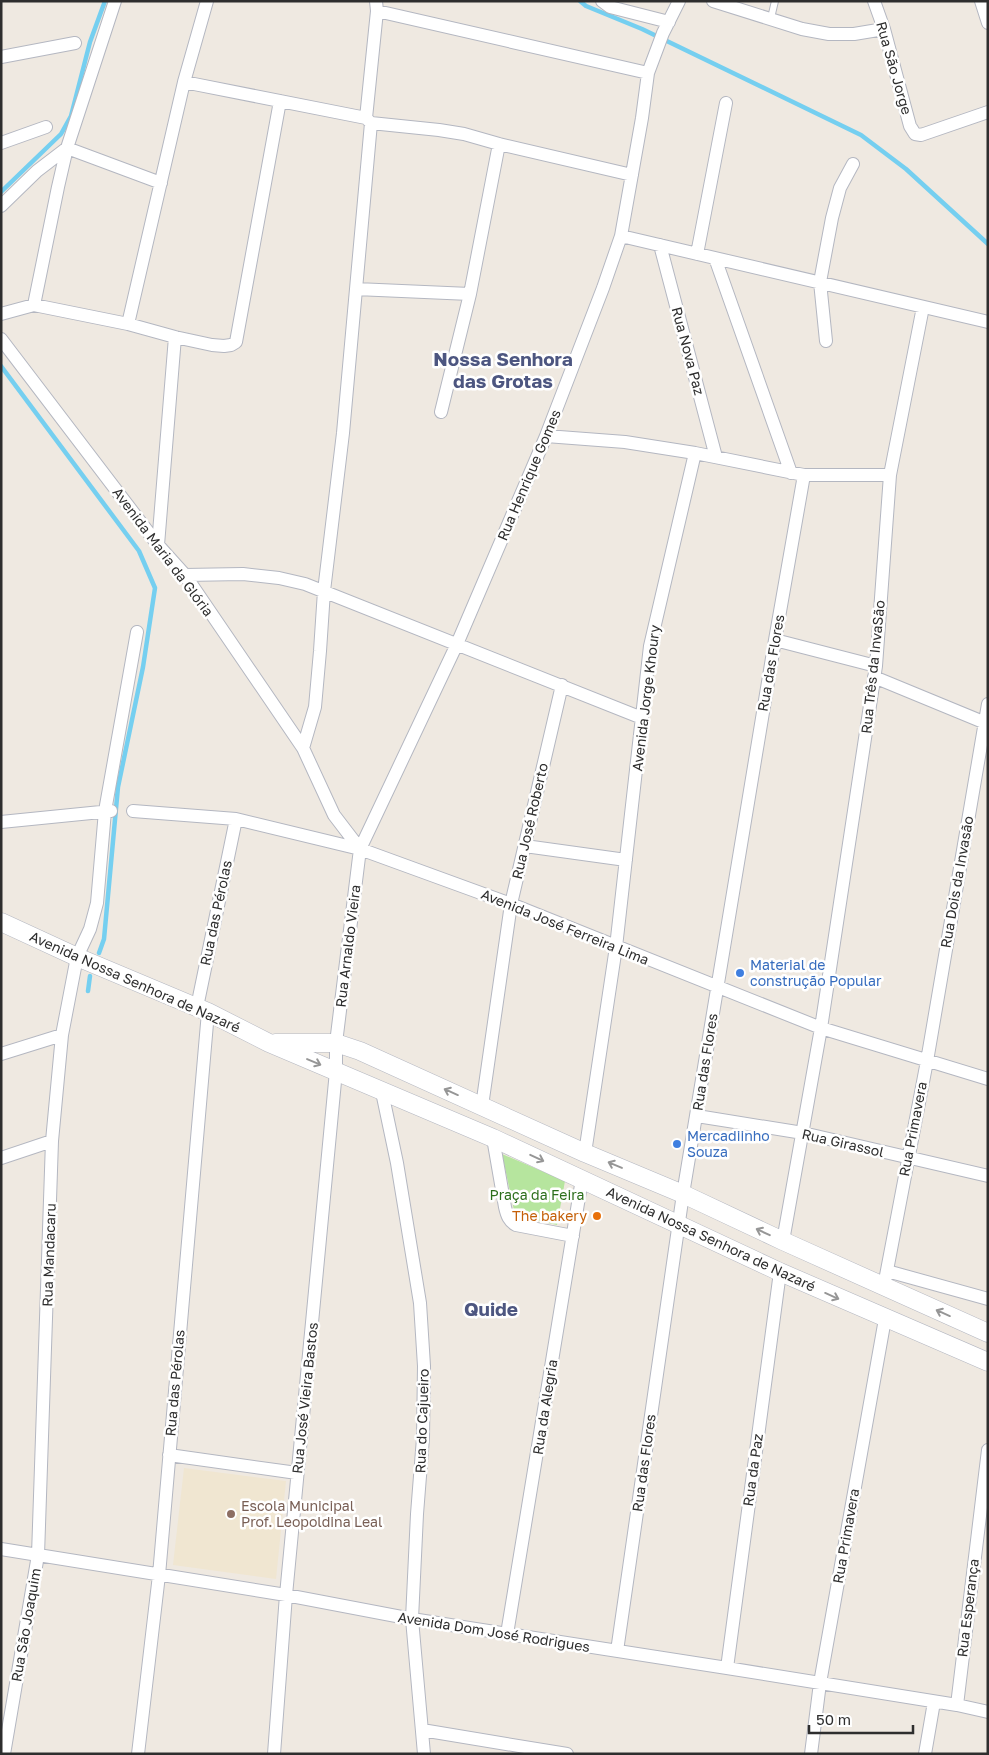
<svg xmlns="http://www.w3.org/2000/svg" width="989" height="1755" font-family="'Golos Text',sans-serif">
<rect width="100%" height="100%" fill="#efe9e1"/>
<path fill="#f0e6d1" d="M184 1468 286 1481 276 1579 173 1565Z"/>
<path fill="#b6e59e" d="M502 1154 565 1181 557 1225 515 1215Z"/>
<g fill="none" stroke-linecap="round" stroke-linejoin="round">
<path stroke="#75cff0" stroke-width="4.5" d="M580 1 586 6 642 29 861 135 906 169 988 244
M1 192 61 134 71 116 90 42 105 1
M1 366 139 551 155 588 143 667 118 787 104 939 99 953
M88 991 90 976"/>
<g stroke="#b4b7c1" stroke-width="8">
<path id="lane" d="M771 18 775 1"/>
</g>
<g stroke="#b4b7c1" stroke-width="14">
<path id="street" d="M602 1 610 7 669 22
M713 1 802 29 829 34H854L884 29
M874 1 884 29 910 126 915 134 921 135 988 112
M981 1 988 23
M377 11 648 73
M1 57 75 43
M184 82 366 118
M371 123 439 130 464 134 499 144 632 175
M1 143 46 127
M1 206 37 171 67 148 161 183
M621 236 988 322
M660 245 716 457
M697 254 726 103
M715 258 791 473
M356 289 470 294
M34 305 58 187 67 148 115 1
M1 314 34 305 128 324 175 337 212 345 224 346 231 345 236 342 280 101
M128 324 184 82 207 1
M1 339 158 545 185 575 303 748 334 815 360 849
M826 341 820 282 832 218 840 188 853 164
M441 412 470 294 499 144
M546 436 625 442 695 453 804 475H890
M158 545 175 337
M185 575 243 574 279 578 305 584 642 718
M775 640 876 666
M874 677 988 724
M303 748 315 707 320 651 324 591 343 433 371 123 366 118 377 11 376 1
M133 811 236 819 360 849 511 904 821 1028 988 1079
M1 822 111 811
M525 846 626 860
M197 1007 236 819
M1 1054 62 1035
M382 1092 397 1163 420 1303 424 1366 423 1438 417 1514 412 1619 424 1754
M482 1106 511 904 562 685
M697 1116 803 1133 988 1176
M493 1138 505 1207C507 1216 509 1221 516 1225L573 1236
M585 1153 616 947 650 646 695 453
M1 1158 52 1141
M783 1241 821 1028 876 666 890 475 923 307
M887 1271 988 1299
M884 1286 927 1061 988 704
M169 1455 297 1473
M1 1549 286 1595 412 1619 727 1668 957 1705 988 1712
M507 1634 582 1179
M617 1651 683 1194 775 640 804 475
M727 1668 780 1272
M957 1705 988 1450
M422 1730 567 1754
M4 1754 38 1555 52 1141 62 1035 77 957 90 929 97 903 105 811 137 632
M138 1754 159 1575 208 1012
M274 1754 286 1595 336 1071V1043L360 849 457 644 546 436 603 288 621 236 642 118 648 73 663 33 679 1
M811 1754 820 1683 885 1319
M925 1754 934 1702"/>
</g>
<g stroke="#b4b7c1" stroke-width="19">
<path id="secondary" d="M1 922 77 957 208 1012 269 1043 493 1138 780 1272 988 1362
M275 1043H336L360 1051 585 1153 683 1194 783 1241 988 1333"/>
</g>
<use href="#lane" stroke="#fff" stroke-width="6"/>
<use href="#street" stroke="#fff" stroke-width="12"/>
<use href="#secondary" stroke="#fff" stroke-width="18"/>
</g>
<defs><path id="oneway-shaft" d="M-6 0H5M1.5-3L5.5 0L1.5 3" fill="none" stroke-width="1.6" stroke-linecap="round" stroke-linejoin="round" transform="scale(1.25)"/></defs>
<g stroke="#969696">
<use href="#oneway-shaft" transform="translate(314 1062) rotate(23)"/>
<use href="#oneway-shaft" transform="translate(451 1092) rotate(-156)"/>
<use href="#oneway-shaft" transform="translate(537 1158) rotate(25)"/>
<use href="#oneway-shaft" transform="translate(615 1165) rotate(-157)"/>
<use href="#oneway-shaft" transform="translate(763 1232) rotate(-155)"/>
<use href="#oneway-shaft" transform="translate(832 1296) rotate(24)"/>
<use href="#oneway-shaft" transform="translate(943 1313) rotate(-156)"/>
</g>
<g fill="#3f7fe0" stroke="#fff" stroke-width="2">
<circle cx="740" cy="973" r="5"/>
<circle cx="677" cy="1144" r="5"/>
</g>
<circle fill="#e8710a" stroke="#fff" stroke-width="2" cx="597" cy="1216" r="5"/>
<circle fill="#8d6e63" stroke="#fff" stroke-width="2" cx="231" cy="1514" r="5"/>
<g text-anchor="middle" stroke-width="5" stroke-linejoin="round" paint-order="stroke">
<g font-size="14" fill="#2e2e2e" stroke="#fff">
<text transform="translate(894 68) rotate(74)" y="5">Rua São Jorge</text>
<text transform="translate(688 351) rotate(75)" y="5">Rua Nova Paz</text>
<text transform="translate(529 475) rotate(-67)" y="5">Rua Henrique Gomes</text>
<text transform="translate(163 552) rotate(53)" y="5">Avenida Maria da Glória</text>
<text transform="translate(771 663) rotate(-80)" y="5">Rua das Flores</text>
<text transform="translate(873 667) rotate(-84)" y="5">Rua Três da InvaSão</text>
<text transform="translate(646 698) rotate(-83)" y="5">Avenida Jorge Khoury</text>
<text transform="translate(530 821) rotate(-77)" y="5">Rua José Roberto</text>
<text transform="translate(957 882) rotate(-80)" y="5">Rua Dois da Invasão</text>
<text transform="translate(216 913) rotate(-78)" y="5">Rua das Pérolas</text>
<text transform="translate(565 927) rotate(22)" y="5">Avenida José Ferreira Lima</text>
<text transform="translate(348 946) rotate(-83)" y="5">Rua Arnaldo Vieira</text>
<text transform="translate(135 982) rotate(24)" y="5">Avenida Nossa Senhora de Nazaré</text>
<text transform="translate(705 1062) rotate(-81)" y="5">Rua das Flores</text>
<text transform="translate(913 1129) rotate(-79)" y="5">Rua Primavera</text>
<text transform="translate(843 1143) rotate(13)" y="5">Rua Girassol</text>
<text transform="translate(711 1239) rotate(25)" y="5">Avenida Nossa Senhora de Nazaré</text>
<text transform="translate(49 1255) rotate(-88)" y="5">Rua Mandacaru</text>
<text transform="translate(175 1383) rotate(-85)" y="5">Rua das Pérolas</text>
<text transform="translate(305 1398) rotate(-84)" y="5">Rua José Vieira Bastos</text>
<text transform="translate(545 1407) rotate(-81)" y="5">Rua da Alegria</text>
<text transform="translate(422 1421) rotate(-88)" y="5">Rua do Cajueiro</text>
<text transform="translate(644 1463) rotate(-82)" y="5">Rua das Flores</text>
<text transform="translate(753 1470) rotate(-82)" y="5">Rua da Paz</text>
<text transform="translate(846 1536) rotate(-80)" y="5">Rua Primavera</text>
<text transform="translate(968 1608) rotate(-83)" y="5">Rua Esperança</text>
<text transform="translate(26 1625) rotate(-80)" y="5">Rua São Joaquim</text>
<text transform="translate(494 1632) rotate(9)" y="5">Avenida Dom José Rodrigues</text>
</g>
<g font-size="14" fill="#366cbe" stroke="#fff" text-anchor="start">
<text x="750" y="970">Material de<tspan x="750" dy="16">construção Popular</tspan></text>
<text x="687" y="1141">Mercadiinho<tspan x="687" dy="16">Souza</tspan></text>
</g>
<g font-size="14" fill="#2c6e1b" stroke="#fff">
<text x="537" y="1200">Praça da Feira</text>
</g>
<g font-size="14" fill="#c56008" stroke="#fff" text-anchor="end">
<text x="587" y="1221">The bakery</text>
</g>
<g font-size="14" fill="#785e54" stroke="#fff" text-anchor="start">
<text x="241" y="1511">Escola Municipal<tspan x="241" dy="16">Prof. Leopoldina Leal</tspan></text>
</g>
<g font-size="19" font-weight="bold" fill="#4d5680" stroke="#fff">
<text x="503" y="366">Nossa Senhora<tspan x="503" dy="22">das Grotas</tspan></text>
<text x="491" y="1316">Quide</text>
</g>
</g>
<rect width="989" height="1755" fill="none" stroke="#2e2e2e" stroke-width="5"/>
<path d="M809 1725v8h104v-8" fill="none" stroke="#2e2e2e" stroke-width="2.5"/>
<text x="816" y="1725" font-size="15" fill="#2e2e2e" stroke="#ffffff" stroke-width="4" paint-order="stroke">50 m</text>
</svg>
